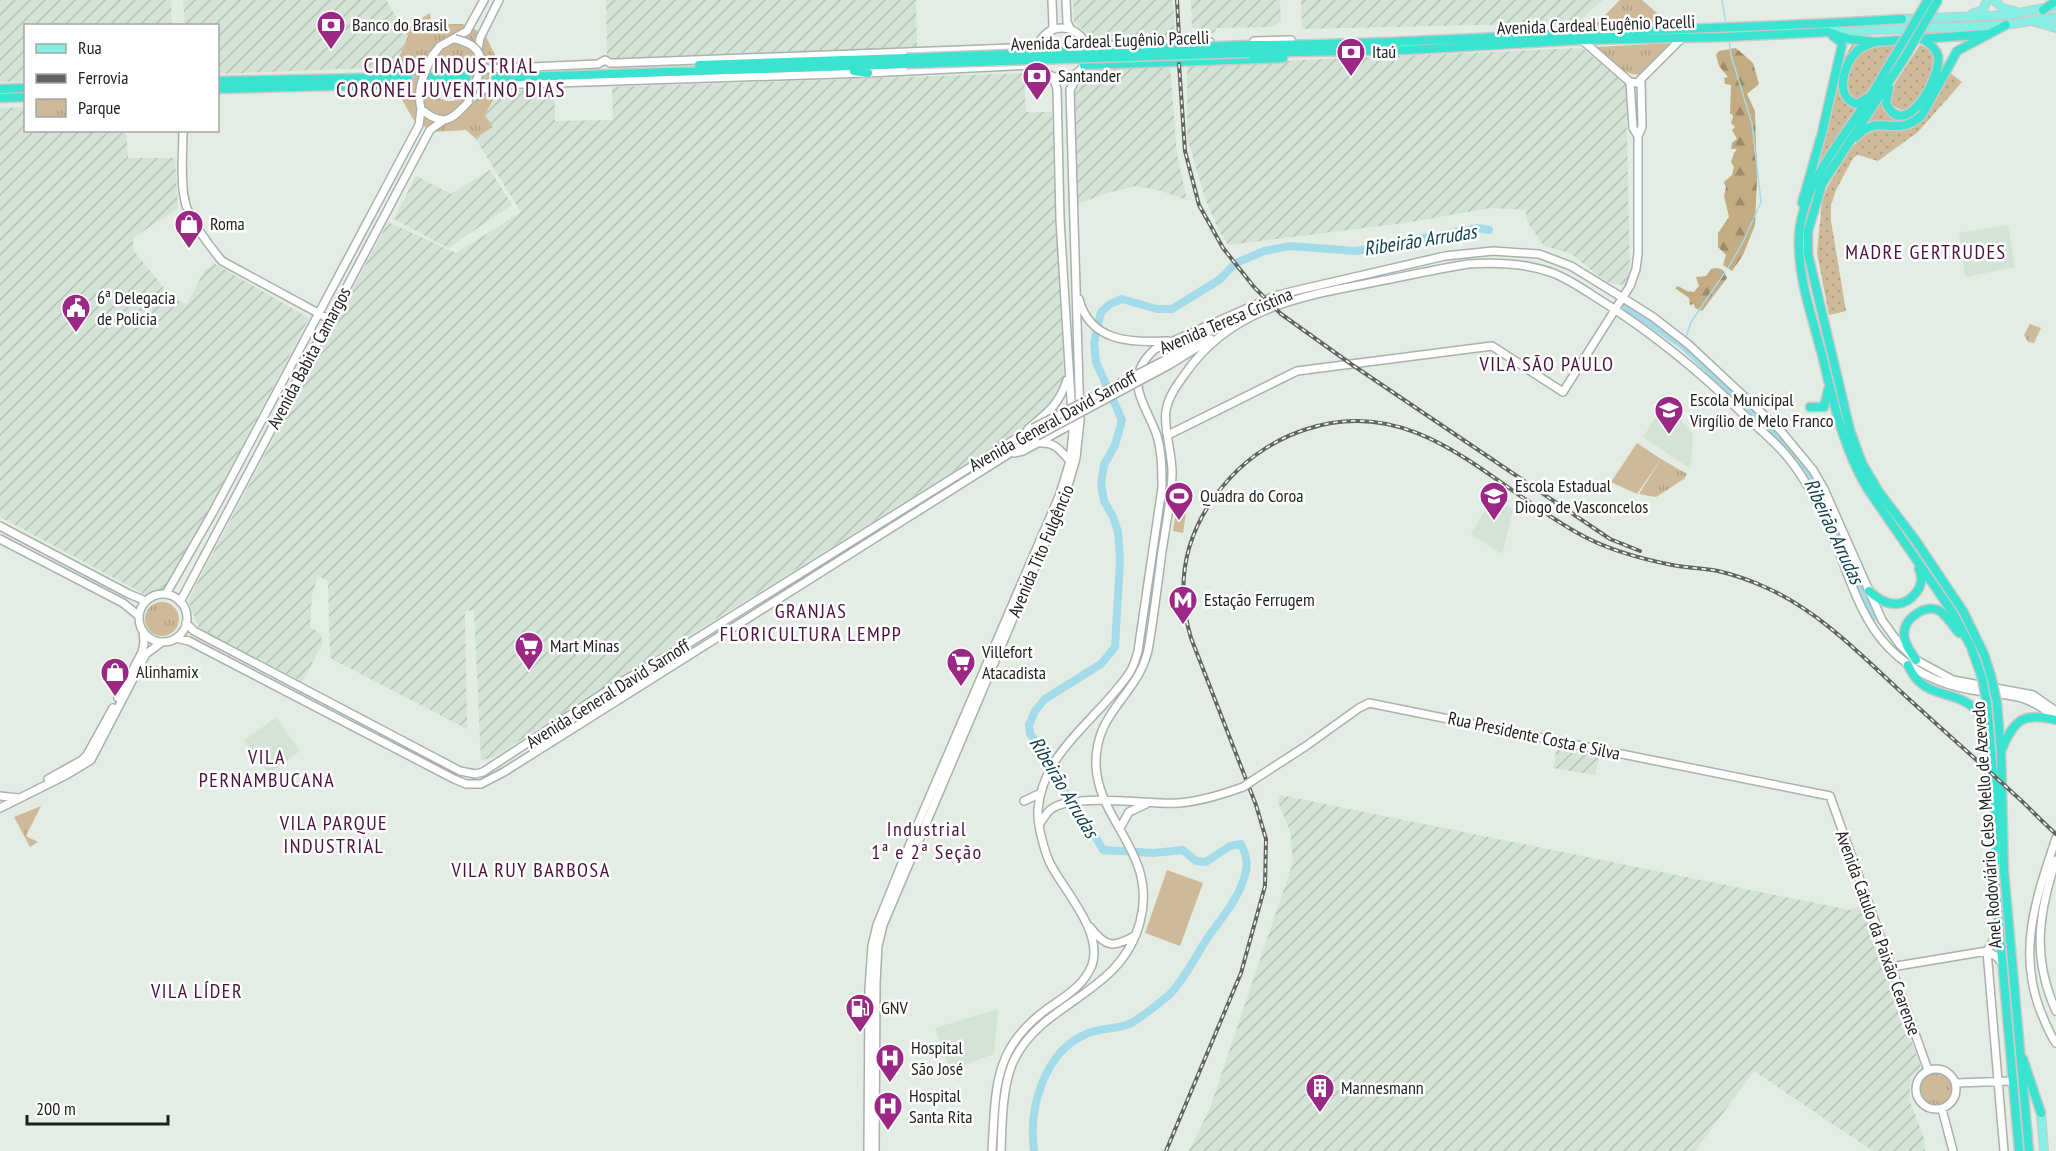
<svg xmlns="http://www.w3.org/2000/svg" width="2056" height="1151" font-family="'PT Sans Narrow',sans-serif">
<defs>
<pattern id="industrial-furrows" width="10" height="10" patternUnits="userSpaceOnUse" patternTransform="scale(1.5)"><rect width="10" height="10" fill="#d3e3d5"/><path d="M-1 1l2-2M0 10L10 0M9 11l2-2" fill="none" stroke="#b5c2b6"/></pattern>
<pattern id="grass-dots" width="8" height="8" patternUnits="userSpaceOnUse" patternTransform="scale(1.5)"><rect width="8" height="8" fill="#ceba99"/><path d="M2 2h.1M6 6h.1" fill="none" stroke="#b0a083" stroke-width="1.8" stroke-linecap="round"/></pattern>
<pattern id="forest-firs" width="22" height="20" patternUnits="userSpaceOnUse" patternTransform="scale(1.5)"><rect width="22" height="20" fill="#c3ab82"/><path d="M5 1l3.5 6h-7zM16 11l3.5 6h-7z" fill="#9e8b6a"/></pattern>
<pattern id="park-tufts" width="24" height="20" patternUnits="userSpaceOnUse" patternTransform="scale(1.5)"><rect width="24" height="20" fill="#ceba99"/><path d="M3 7l-1-3M5 7V3M7 7l1-3M15 17l-1-3M17 17v-4M19 17l1-3" fill="none" stroke="#b0a083"/></pattern>
</defs>
<rect width="100%" height="100%" fill="#e3ede4"/>
<path fill="#d3e3d5" d="M2008 225 2015 267 1965 277 1959 233Z
M1665 403 1693 434 1691 463 1688 467 1643 437Z
M1493 497 1513 509 1502 554 1471 534Z
M276 717 300 751 269 774 244 741Z
M998 1009 994 1054 950 1070 935 1028Z"/>
<path fill="url(#industrial-furrows)" d="M0 0H171L172 25 26 26 25 81 0 82Z
M183 0H386L408 36 395 67 218 74V26L185 25Z
M606 0H916L917 49 613 60 607 57Z
M1073 0H1173L1175 38 1096 42 1074 22Z
M1191 0H1280L1281 21 1273 27 1216 28 1214 33 1200 32 1201 28H1192Z
M1301 0H1603L1577 23 1302 29Z
M1582 48 1626 84 1630 273 1625 285 1612 284 1599 276 1570 253 1544 246 1528 223 1525 210 1490 208 1405 223 1228 245 1219 231 1205 198 1187 137V65Z
M1170 65 1177 154 1187 200 1158 190 1134 186 1104 194 1077 204 1075 91 1095 70Z
M1024 73 1026 112H1052L1064 379 1043 416 492 758 481 760 474 610 465 611 467 729 330 658 328 581 318 576 312 594 310 627 321 634 322 645 302 682 199 628 188 600 388 222 456 253 521 212 475 138 493 127 485 115 499 89 554 87 555 121 613 120 612 87Z
M25 107 26 130 126 131 128 158H175L178 208 133 238 134 251 172 298 187 304 205 270 215 264 309 318 167 590 146 595 0 517V108Z
M490 170 512 205 448 248 394 219 416 176 451 194Z
M1557 747 1600 755 1595 775 1553 768Z
M1280 795 1850 910 1861 905 1921 1067 1911 1077 1909 1099 1924 1138 1925 1151H1873L1754 1071 1695 1151H1189L1210 1108 1293 862 1290 831 1278 802Z"/>
<path fill="url(#grass-dots)" d="M1852 44H1862L1841 89C1840 101 1849 104 1855 109L1818 165H1815L1834 98 1841 64Z
M1895 44 1896 45 1869 92 1856 100C1839 90 1849 61 1862 51 1871 44 1884 45 1895 44Z
M1920 45C1950 55 1923 89 1913 107L1901 110 1895 107 1891 102 1894 85Z
M1950 73 1962 82 1918 132 1878 161 1858 155 1853 158 1836 190 1831 205V221L1846 311 1829 315 1817 253 1822 201 1828 186 1851 148 1866 134 1874 129 1898 131 1913 128 1924 117Z
M1883 98C1884 112 1892 114 1904 119L1918 115 1908 123 1873 122 1867 125Z"/>
<path fill="url(#forest-firs)" d="M1736 48 1753 63 1759 84 1747 94 1755 111 1757 179 1755 225 1743 255 1732 271 1723 265 1726 255 1718 247V233L1729 217 1724 196 1726 187 1724 182 1732 175 1734 167 1731 162 1734 153 1737 149H1731L1732 143 1737 139 1732 130 1735 127 1731 123 1733 117 1732 114H1730L1731 85 1725 84 1724 78 1728 77 1719 66 1716 55 1719 51Z
M1717 268 1723 270 1727 278 1702 311 1695 308 1694 304 1690 305 1689 298 1675 288 1678 286 1687 291 1694 292 1699 286 1696 277 1706 276 1711 269Z"/>
<path fill="url(#park-tufts)" fill-rule="evenodd" d="M1620 0H1642L1665 20V24L1596 26V24Z
M430 13 431 24H463L485 34 500 66 489 67V84L499 89 485 115 493 127 475 138 466 130 433 132 413 119 397 91 411 87V68L395 67 408 36 404 29ZM446 57C458 58 464 61 471 71 464 136 396 79 446 57Z
M1671 43 1672 45 1641 74C1625 78 1608 58 1595 49L1596 47Z
M2030 324 2041 328 2034 343 2028 342 2024 335Z
M1661 459 1687 474 1684 479 1656 497 1639 494Z
M145 619a17 17 0 1 1 34 0a17 17 0 1 1-34 0Z
M41 806 26 836 38 842 30 847 14 817Z
M1918 1088a18 18 0 1 1 36 0a18 18 0 1 1-36 0Z"/>
<path fill="#ceba99" d="M1637 443 1661 459 1637 494 1611 482Z
M1176 512 1186 513 1183 533 1173 531Z
M1167 870 1203 883 1180 946 1145 933Z"/>
<g fill="none" stroke-linecap="round" stroke-linejoin="round">
<path stroke="#a3dbeb" stroke-width="1.5" d="M1722 0 1726 24
M1728 268 1743 242 1761 202 1752 124 1731 55 1729 40
M1686 337 1691 322 1725 272"/>
<path stroke="#a3dbeb" stroke-width="8" d="M1627 307 1684 346 1774 432 1803 465 1827 507 1873 617
M1034 1151C1028 1109 1044 1052 1086 1034 1103 1026 1122 1031 1138 1019 1149 1011 1160 1003 1170 994 1184 980 1197 954 1208 937 1222 918 1239 898 1245 875 1249 864 1246 854 1241 844L1230 846 1206 862 1196 861 1183 850 1153 853 1103 850 1091 829 1072 808 1052 762 1030 734 1029 725 1035 711 1045 699 1101 664 1115 647 1120 561 1118 532 1113 517 1104 501 1101 484 1104 465 1115 445 1122 420 1096 362 1094 343 1101 312 1110 304 1122 299 1157 309H1172L1219 280 1236 263 1264 251 1290 246 1356 251 1478 228 1489 230"/>
<path stroke="#bbc4bc" stroke-width="8" stroke-dasharray="8 4" stroke-linecap="butt" d="M467 75 497 73
M408 77H430"/>
<g stroke="#a8b2aa" stroke-width="10">
<path id="secondary" d="M1066 0 1067 22 1071 30
M1037 53a25 25 0 1 1 50 0a25 25 0 1 1-50 0Z
M1051 31 1053 26 1052 0
M1582 40 1630 82 1637 83 1682 38
M1254 41 1291 40
M1085 44 1093 46 1210 42
M478 49 480 38 499 0
M432 56 440 46 467 31 484 0
M479 72 486 69 598 64 605 60 610 63H616L1037 47
M1630 82 1633 128 1638 136
M421 109C450 134 457 110 477 94 482 90 488 87 494 85L868 73 1032 65 1042 68
M183 130C183 152 180 181 185 201 188 218 211 248 222 261L329 319
M1079 299C1090 342 1131 343 1168 341
M1165 360 1220 324
M1169 365 1211 339
M1028 429C1047 413 1059 405 1067 380
M1168 435 1297 371 1492 346 1563 392 1630 286 1636 269 1638 253V136L1642 127 1641 81
M1041 443C1055 442 1061 451 1070 461
M1014 453 1023 451 1074 423
M0 526 129 594 146 601
M0 539 123 603 139 616
M166 594 213 512 419 125 421 109
M139 618a24 24 0 1 1 48 0a24 24 0 1 1-48 0Z
M180 602 430 130 444 120
M186 623 194 631 460 771 475 774 483 772 616 685 686 645 1033 428
M176 638 189 641 454 779 466 784H481L504 772 1037 436
M118 698 142 652 144 643 143 631
M48 779 82 760 87 755 113 708
M1255 779 1306 746 1359 708 1369 703 1830 796 1928 1070
M0 796 19 798
M1024 801 1041 793
M0 808 68 774 91 760 146 654 162 642
M1039 825C1042 820 1046 814 1050 810 1071 792 1150 805 1179 803 1202 801 1221 795 1243 787
M1120 828 1129 812 1146 804
M2056 838C2037 896 2017 949 2040 1010 2045 1021 2049 1034 2056 1043
M2056 860C2038 914 2032 958 2056 1011
M1090 927C1106 948 1114 948 1136 935
M1987 951 2004 1151
M1987 951 1993 941 1998 923
M1891 967 1987 951 1997 957 2002 963
M1916 1089a20 20 0 1 1 40 0a20 20 0 1 1-40 0Z
M1956 1083 2012 1081
M1942 1109 1953 1151
M868 1151 869 989 872 946 877 925 917 826 1060 494 1070 461 1073 432 1060 219 1057 89 1054 80 1049 75
M875 1151 876 981 878 946 883 925 1065 496 1076 458 1080 420 1070 90 1079 73
M992 1151C996 1090 992 1049 1047 1009 1064 997 1084 986 1092 965 1103 933 1067 894 1052 867 1045 855 1037 825 1038 810 1042 751 1100 718 1130 672 1134 666 1136 658 1138 651L1162 488C1162 470 1162 450 1156 433 1144 401 1122 379 1155 349L1275 296 1294 291 1445 256 1493 251 1539 254 1571 266 1623 298 1653 317 1688 344 1780 430 1813 470 1824 489 1882 620 1900 645 1916 660 1953 680 2033 695 2056 711
M1001 1151C1002 1124 1002 1082 1015 1058 1045 1000 1121 994 1140 922 1158 854 1099 823 1096 766 1094 709 1141 695 1149 645 1154 614 1158 582 1162 551 1166 526 1171 500 1172 475 1173 455 1163 428 1166 411 1168 397 1177 385 1185 374 1230 308 1302 296 1375 282 1406 276 1437 269 1468 264 1497 262 1526 263 1553 273 1573 281 1590 294 1608 305 1659 338 1699 371 1742 413 1759 429 1780 445 1793 464 1804 478 1813 495 1821 511 1845 555 1853 611 1889 648 1912 671 1941 685 1972 690 2012 697 2022 691 2056 718"/>
</g>
<g stroke="#c9c9c9" stroke-width="10">
<path id="primary" d="M1994 0 2002 8 2015 11
M1972 14 1983 10 1987 0
M1902 19 2007 15 2056 6
M2035 22 2056 28
M1830 32 2006 25 2056 17
M2041 1113 2044 1151"/>
</g>
<g stroke="#c9c9c9" stroke-width="11">
<path id="highway" d="M2043 10 2056 1
M1248 45C1360 45 1472 38 1584 33 1690 28 1796 26 1902 19
M1249 53 1406 50 1582 40 1725 37 1828 32 1849 39 1875 42 1989 34
M1895 55C1887 68 1880 81 1872 94 1842 140 1796 190 1799 248 1800 284 1813 320 1822 355 1834 403 1842 445 1867 488L1953 613 1971 647 1982 678
M1905 57 1822 184 1808 231V254L1850 430 1862 463 1879 492 1914 538 1963 611 1984 654 1991 676
M699 65 906 58
M1084 65 1283 58
M854 71 868 73
M430 77 467 75
M496 78 906 64
M218 81 408 77
M428 84 468 82
M1889 88 1886 103C1905 144 1942 75 1938 56 1936 48 1929 43 1923 39
M0 89 26 88
M218 89 407 84
M0 98 26 97
M1867 98 1857 104C1834 98 1843 64 1857 51 1861 47 1868 45 1874 42
M1856 137C1879 111 1896 140 1922 115L1957 51 2006 25
M1802 203 1822 133 1842 45 1841 42 1833 36
M1810 407H1824L1828 390
M1869 591C1877 598 1885 604 1896 604 1912 603 1927 585 1919 569
M1916 660C1911 652 1904 644 1904 634 1904 618 1926 603 1940 611 1947 616 1953 626 1959 633
M1908 665C1923 701 1955 688 1976 710 1983 716 1984 727 1986 736
M1997 703 2001 753 2004 871 2029 1151
M1987 704 1995 795V880L2019 1151
M2002 749C2014 719 2024 712 2056 720
M2023 1059 2041 1113"/>
</g>
<use href="#secondary" stroke="#fff" stroke-width="7"/>
<use href="#primary" stroke="#88eee3" stroke-width="8"/>
<use href="#highway" stroke="#39e3d0" stroke-width="8"/>
<g stroke="#606560" stroke-width="4">
<path id="rail" d="M1177 0 1179 37
M1179 64 1185 151 1199 205 1223 248 1254 287 1281 314 1351 364 1610 539 1640 551
M1166 1151 1241 973 1265 886 1266 839 1256 805 1191 638C1173 578 1188 524 1230 478 1250 456 1278 438 1307 429 1420 392 1494 490 1585 537 1612 551 1642 559 1672 565 1687 568 1703 568 1718 571 1735 575 1752 581 1767 588 1818 611 1858 652 1899 690 1937 725 1976 759 2014 794 2029 807 2041 821 2056 834"/>
</g>
<use href="#rail" stroke="#fff" stroke-width="1.5" stroke-dasharray="4.5" stroke-linecap="butt"/>
<g stroke="#a8b2aa" stroke-width="10" stroke-linecap="butt">
<path id="secondary-bridge" d="M455 39C495 48 479 74 468 101
M421 109C416 88 424 75 432 56
M1033 428 1165 360
M1037 436 1169 365
M1243 787 1255 779"/>
</g>
<g stroke="#c9c9c9" stroke-width="11" stroke-linecap="butt">
<path id="highway-bridge" d="M1895 55 1928 0
M1905 57 1938 0
M906 58 1248 45
M906 64 1249 53
M1991 676 1997 703
M1982 678 1987 704"/>
</g>
<use href="#secondary-bridge" stroke="#fff" stroke-width="7"/>
<use href="#highway-bridge" stroke="#39e3d0" stroke-width="8"/>
</g>
<defs>
<g id="bank-pin" transform="scale(1.5)"><path d="M0 17L-7.5 6A9.5 9.5 0 1 1 7.5 6Z" fill="#9b2885" stroke="#fff"/><path d="M-6-4H6V4H-6ZM0-2.3a2.3 2.3 0 1 0 0 4.6a2.3 2.3 0 1 0 0-4.6Z" fill="#fff"/></g>
<g id="shop-pin" transform="scale(1.5)"><path d="M0 17L-7.5 6A9.5 9.5 0 1 1 7.5 6Z" fill="#9b2885" stroke="#fff"/><path d="M-5-2.5h2.3a2.7 3.5 0 0 1 5.4 0H5L5.5 6h-11ZM-1.5-2.5h3a1.5 2.3 0 0 0-3 0Z" fill="#fff"/></g>
<g id="civic-pin" transform="scale(1.5)"><path d="M0 17L-7.5 6A9.5 9.5 0 1 1 7.5 6Z" fill="#9b2885" stroke="#fff"/><path d="M-.6-6.5H3V-4.5H.6V-3L4-1V1h2V6H-6V1h2V-1L-.6-3ZM-1.2 2.5V6h2.4V2.5Z" fill="#fff"/></g>
<g id="school-pin" transform="scale(1.5)"><path d="M0 17L-7.5 6A9.5 9.5 0 1 1 7.5 6Z" fill="#9b2885" stroke="#fff"/><path d="M0-5L7-2L0 1L-7-2ZM-4 1L0 2.5L4 1V4Q0 6-4 4Z" fill="#fff"/></g>
<g id="stadium-pin" transform="scale(1.5)"><path d="M0 17L-7.5 6A9.5 9.5 0 1 1 7.5 6Z" fill="#9b2885" stroke="#fff"/><path d="M0-5a6.5 5 0 1 0 0 10a6.5 5 0 1 0 0-10ZM-3.5-1.8h7v3.6h-7Z" fill="#fff"/></g>
<g id="metro-pin" transform="scale(1.5)"><path d="M0 17L-7.5 6A9.5 9.5 0 1 1 7.5 6Z" fill="#9b2885" stroke="#fff"/><path d="M-5.5 5V-5H-3L0 0L3-5H5.5V5H3V-.5L0 4L-3-.5V5Z" fill="#fff"/></g>
<g id="supermarket-pin" transform="scale(1.5)"><path d="M0 17L-7.5 6A9.5 9.5 0 1 1 7.5 6Z" fill="#9b2885" stroke="#fff"/><path d="M-6-5.5h2.5l.6 2H6L4.5 2H-2.5L-4.4-4H-6ZM-1.5 3.2a1.3 1.3 0 1 0 .1 0ZM3 3.2a1.3 1.3 0 1 0 .1 0Z" fill="#fff"/></g>
<g id="fuel-pin" transform="scale(1.5)"><path d="M0 17L-7.5 6A9.5 9.5 0 1 1 7.5 6Z" fill="#9b2885" stroke="#fff"/><path d="M-5.5-6h7V0h2V4h1.3V-2.5L3-4.5l.8-.8L6-3V5H2.5V1h-1V6h-7ZM-4.2-4.7v3.2H.2V-4.7Z" fill="#fff"/></g>
<g id="hospital-pin" transform="scale(1.5)"><path d="M0 17L-7.5 6A9.5 9.5 0 1 1 7.5 6Z" fill="#9b2885" stroke="#fff"/><path d="M-5-5h3v3.5h4V-5h3V5h-3V1.5h-4V5h-3Z" fill="#fff"/></g>
<g id="building-pin" transform="scale(1.5)"><path d="M0 17L-7.5 6A9.5 9.5 0 1 1 7.5 6Z" fill="#9b2885" stroke="#fff"/><path d="M-4-6H4V6H1V3H-1V6H-4ZM-2.5-4.3h1.7v1.8h-1.7ZM.8-4.3h1.7v1.8H.8ZM-2.5-1h1.7V.8h-1.7ZM.8-1h1.7V.8H.8Z" fill="#fff"/></g>
</defs>
<g fill-rule="evenodd">
<use href="#bank-pin" x="331" y="25"/>
<use href="#bank-pin" x="1351" y="52"/>
<use href="#bank-pin" x="1037" y="76"/>
<use href="#shop-pin" x="189" y="224"/>
<use href="#civic-pin" x="76" y="308"/>
<use href="#school-pin" x="1669" y="410"/>
<use href="#stadium-pin" x="1179" y="496"/>
<use href="#school-pin" x="1494" y="496"/>
<use href="#metro-pin" x="1183" y="600"/>
<use href="#supermarket-pin" x="529" y="646"/>
<use href="#supermarket-pin" x="961" y="662"/>
<use href="#shop-pin" x="115" y="672"/>
<use href="#fuel-pin" x="860" y="1008"/>
<use href="#hospital-pin" x="890" y="1058"/>
<use href="#building-pin" x="1320" y="1088"/>
<use href="#hospital-pin" x="888" y="1106"/>
</g>
<g text-anchor="middle" stroke-width="5" stroke-linejoin="round" paint-order="stroke">
<g font-size="18" fill="#1d201d" stroke="#fff" text-anchor="start">
<text x="352" y="31">Banco do Brasil</text>
<text x="1372" y="58">Itaú</text>
<text x="1058" y="82">Santander</text>
<text x="210" y="230">Roma</text>
<text x="97" y="304">6ª Delegacia<tspan x="97" dy="21">de Policia</tspan></text>
<text x="1690" y="406">Escola Municipal<tspan x="1690" dy="21">Virgílio de Melo Franco</tspan></text>
<text x="1515" y="492">Escola Estadual<tspan x="1515" dy="21">Diogo de Vasconcelos</tspan></text>
<text x="1200" y="502">Quadra do Coroa</text>
<text x="1204" y="606">Estação Ferrugem</text>
<text x="550" y="652">Mart Minas</text>
<text x="982" y="658">Villefort<tspan x="982" dy="21">Atacadista</tspan></text>
<text x="136" y="678">Alinhamix</text>
<text x="881" y="1014">GNV</text>
<text x="911" y="1054">Hospital<tspan x="911" dy="21">São José</tspan></text>
<text x="1341" y="1094">Mannesmann</text>
<text x="909" y="1102">Hospital<tspan x="909" dy="21">Santa Rita</tspan></text>
</g>
<g font-size="18" fill="#1d201d" stroke="#fff">
<text transform="translate(1596 25) rotate(-2)" y="6">Avenida Cardeal Eugênio Pacelli</text>
<text transform="translate(1110 41) rotate(-2)" y="6">Avenida Cardeal Eugênio Pacelli</text>
<text transform="translate(1226 321) rotate(-23)" y="6">Avenida Teresa Cristina</text>
<text transform="translate(309 358) rotate(-62)" y="6">Avenida Babita Camargos</text>
<text transform="translate(1053 421) rotate(-29)" y="6">Avenida General David Sarnoff</text>
<text transform="translate(1041 551) rotate(-67)" y="6">Avenida Tito Fulgêncio</text>
<text transform="translate(608 694) rotate(-32)" y="6">Avenida General David Sarnoff</text>
<text transform="translate(1534 736) rotate(12)" y="6">Rua Presidente Costa e Silva</text>
<text transform="translate(1987 825) rotate(-94)" y="6">Anel Rodoviário Celso Mello de Azevedo</text>
<text transform="translate(1878 933) rotate(70)" y="6">Avenida Catulo da Paixão Cearense</text>
</g>
<g font-size="20" font-style="italic" fill="#0d3f4c" stroke="#fff">
<text transform="translate(1420 240) rotate(-9)" y="7">Ribeirão Arrudas</text>
<text transform="translate(1834 531) rotate(65)" y="7">Ribeirão Arrudas</text>
<text transform="translate(1064 787) rotate(59)" y="7">Ribeirão Arrudas</text>
</g>
<g font-size="20" letter-spacing="1.5" fill="#4a133f" stroke="#fff">
<text x="1926" y="259">MADRE GERTRUDES</text>
<text x="1547" y="371">VILA SÃO PAULO</text>
<text x="811" y="618">GRANJAS<tspan x="811" dy="23">FLORICULTURA LEMPP</tspan></text>
<text x="267" y="764">VILA<tspan x="267" dy="23">PERNAMBUCANA</tspan></text>
<text x="334" y="830">VILA PARQUE<tspan x="334" dy="23">INDUSTRIAL</tspan></text>
<text x="927" y="836">Industrial<tspan x="927" dy="23">1ª e 2ª Seção</tspan></text>
<text x="531" y="877">VILA RUY BARBOSA</text>
<text x="197" y="998">VILA LÍDER</text>
</g>
<g font-size="21" letter-spacing="1.5" fill="#4a133f" stroke="#fff">
<text x="451" y="73">CIDADE INDUSTRIAL<tspan x="451" dy="24">CORONEL JUVENTINO DIAS</tspan></text>
</g>
</g>
<rect x="24" y="24" width="195" height="108" fill="#ffffff" stroke="#a5a6a5" stroke-width="1.5"/>
<rect x="36" y="44" width="30" height="9" fill="#88eee3" stroke="#a5a6a5" stroke-width="1.5"/>
<text x="78" y="54" font-size="18" fill="#1d201d">Rua</text>
<rect x="36" y="74" width="30" height="9" fill="#606560" stroke="#a5a6a5" stroke-width="1.5"/>
<text x="78" y="84" font-size="18" fill="#1d201d">Ferrovia</text>
<rect x="36" y="99" width="30" height="18" fill="url(#park-tufts)" stroke="#a5a6a5" stroke-width="1.5"/>
<text x="78" y="114" font-size="18" fill="#1d201d">Parque</text>
<path d="M27 1115v9h141v-9" fill="none" stroke="#1d201d" stroke-width="3"/>
<text x="36" y="1115" font-size="18" fill="#1d201d" stroke="#ffffff" stroke-width="4.5" paint-order="stroke">200 m</text>
</svg>
